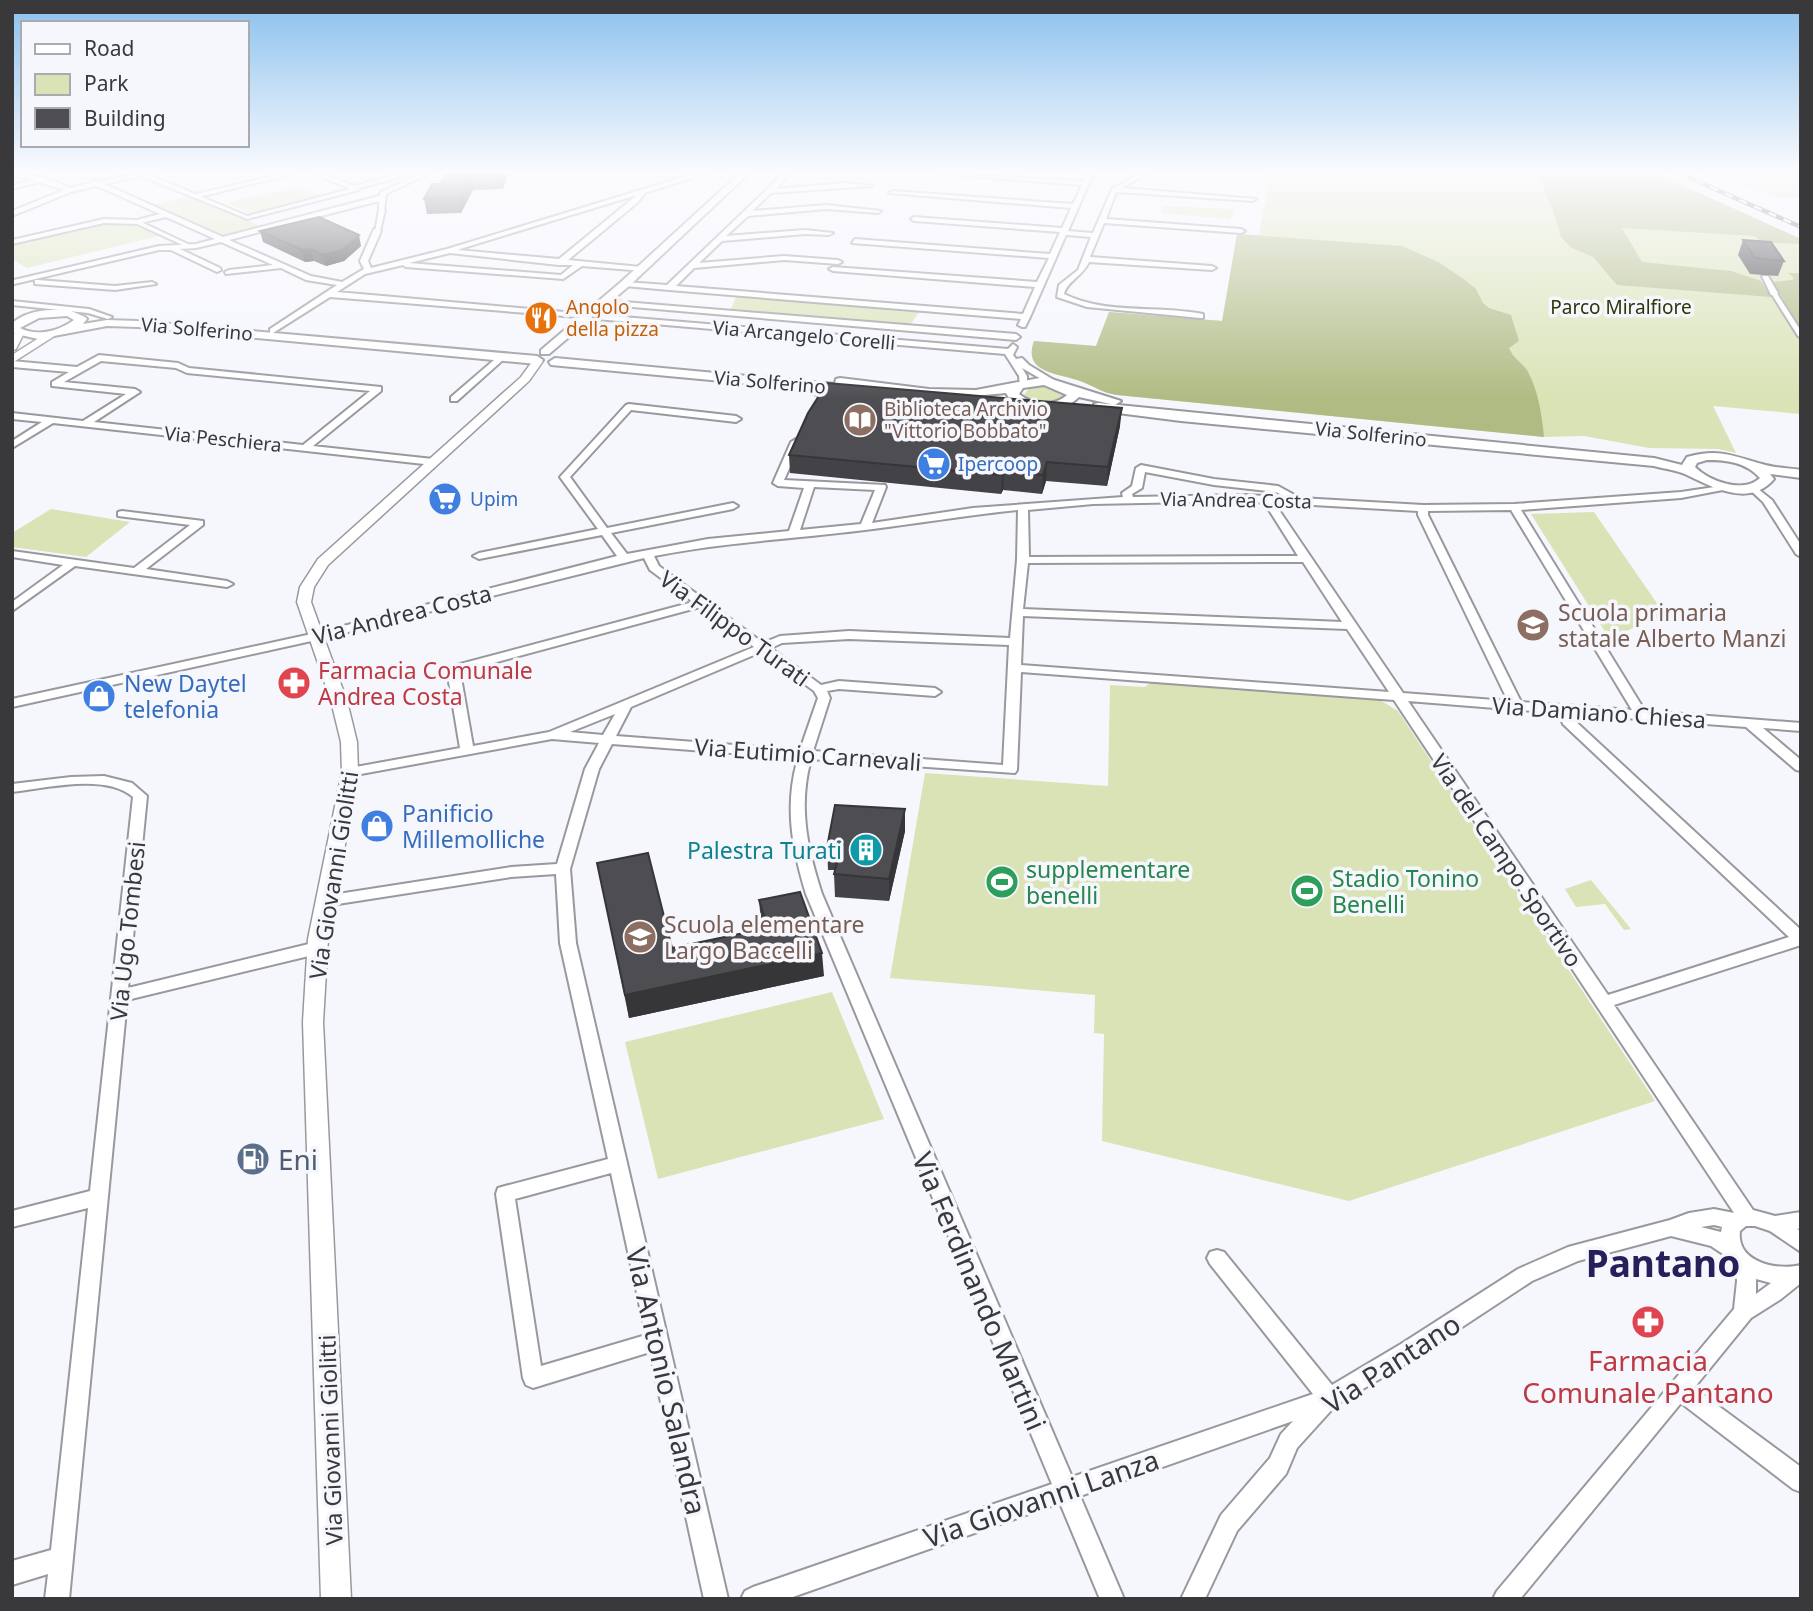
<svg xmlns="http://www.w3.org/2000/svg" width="1813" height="1611" font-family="'Noto Sans',sans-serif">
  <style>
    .green { fill: #d9e3b5 }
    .forest { fill: #b0bb83 }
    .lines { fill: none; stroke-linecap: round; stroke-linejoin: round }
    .pedestrian-casing { stroke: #98999e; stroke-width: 4 }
    .minor-casing { stroke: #98999e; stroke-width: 4 }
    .tertiary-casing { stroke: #98999e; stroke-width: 3 }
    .secondary-casing { stroke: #98999e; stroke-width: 4 }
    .pedestrian { fill: #fff; fill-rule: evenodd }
    .minor { fill: #fff; fill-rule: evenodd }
    .tertiary { fill: #fff; fill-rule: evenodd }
    .secondary { fill: #fff; fill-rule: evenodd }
    .rail-casing { stroke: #666669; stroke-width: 4.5 }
    .rail { stroke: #f6f7fd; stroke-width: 2.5; stroke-dasharray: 8; stroke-linecap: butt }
    .wall { fill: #424247 }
    .shaded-wall { fill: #363639 }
    .building { fill: #4d4d52; stroke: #363639; stroke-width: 2 }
    .labels { text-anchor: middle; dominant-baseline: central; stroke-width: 7; stroke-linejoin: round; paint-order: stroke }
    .far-food-label { font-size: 19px; fill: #c56008; stroke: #f6f7fd; text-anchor: start }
    .far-park-label { font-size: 19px; fill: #2f3509; stroke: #f6f7fd }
    .far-street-label { font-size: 19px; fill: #39393b; stroke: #f6f7fd }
    .far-education-label { font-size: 19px; fill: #785e54; stroke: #f6f7fd; text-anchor: start }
    .far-shop-label { font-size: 19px; fill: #366cbe; stroke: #f6f7fd; text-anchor: start }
    .education-label { font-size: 23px; fill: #785e54; stroke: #f6f7fd; text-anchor: start }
    .street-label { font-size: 23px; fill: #39393b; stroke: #f6f7fd }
    .health-label { font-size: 23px; fill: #be3a42; stroke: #f6f7fd; text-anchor: start }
    .shop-label { font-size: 23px; fill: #366cbe; stroke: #f6f7fd; text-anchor: start }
    .culture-label { font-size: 23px; fill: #0d838f; stroke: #f6f7fd; text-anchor: end }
    .leisure-label { font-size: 23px; fill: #27864d; stroke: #f6f7fd; text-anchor: start }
    .near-service-label { font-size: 28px; fill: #4e5e75; stroke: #f6f7fd; text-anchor: start }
    .near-street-label { font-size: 28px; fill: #39393b; stroke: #f6f7fd }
    .near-health-label { font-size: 28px; fill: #be3a42; stroke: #f6f7fd }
    .near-district-label { font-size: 37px; font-weight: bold; fill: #26205a; stroke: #f6f7fd }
  </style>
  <rect width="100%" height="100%" fill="#f6f7fd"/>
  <!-- green -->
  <path class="green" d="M1270,174H1657L1801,239V414L1713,406L1736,453L1718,449L1649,448L1584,436L1544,437L1117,395C1103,393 1094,386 1080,381C1058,373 1023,373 1034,341L1096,346L1109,312L1223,321L1237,234L1259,235Z
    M1708,174H1801V197L1783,199Z
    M296,186L323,196L252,214L226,203Z
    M190,196L259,225L226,237L152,205Z
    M1162,206L1235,209L1230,219L1161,213Z
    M114,221L133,223L159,236L27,268L12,259V245Z
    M737,295L921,310L909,326L730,311Z
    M1049,386L1066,394L1065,397C1052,404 1036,404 1024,395L1030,387Z
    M51,509L130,522L86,557L12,547V533Z
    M1594,512L1665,615L1609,638L1531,514Z
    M1150,683L1380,700L1398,711L1655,1101L1349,1201L1102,1141L1104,1034L1094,1033L1095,995L890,978L925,773L1108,786L1110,685L1145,687Z
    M1591,880L1631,929L1624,930L1605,904L1576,907L1565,889Z
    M832,992L884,1119L658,1179L625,1042Z"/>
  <!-- forest -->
  <path class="forest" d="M1537,174H1657L1801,239V244L1762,242L1754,236L1622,228L1642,262L1731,271L1761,281L1771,297L1617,285L1593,257L1570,247L1561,237L1553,210Z
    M1237,234L1402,246L1440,263L1465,280L1476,289L1483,303L1489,308L1511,315L1519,341L1509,348C1513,358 1521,362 1527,370C1538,389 1542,415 1544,437L1117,395C1102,393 1094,386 1080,381C1058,373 1022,373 1034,341L1096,346L1109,312L1222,321Z
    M1788,273H1801V329L1773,282L1792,280L1794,278Z"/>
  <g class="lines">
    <defs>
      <path id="pedestrian" d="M193,195H197L250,217L245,218L193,197Z
        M382,208L385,210L380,231L375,232L379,210Z
        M135,221H139L194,247L189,248L135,223Z
        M1772,292H1776L1801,331V338L1798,336L1771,293Z"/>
      <path id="minor" d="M13,174C31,174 54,179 70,188L91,183L93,180L98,182L135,174H147L196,194L282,174H293L195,198L141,176L104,184L223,237L379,196L381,192L420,174H428L386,194L384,211L379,210V201L229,240L311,276L342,282L364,269L360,261L374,229L381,231L368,261L371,268L447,249L693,174H703L645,193L637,203L568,260L641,267H644V271L582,266L563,279L406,267L403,265L365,274L337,292L587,314L591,316L590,318L330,297L273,333H270V329L337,285L306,280L281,268L226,274L225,272L229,270L273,265L221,242L196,248L180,249L220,268L221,270L217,272L171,250H159L14,284V280L159,246L196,244L215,239L166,217L137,224L104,223L12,244V240L104,219L137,220L160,214L97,186L71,192L12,216V211L64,190L39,182L12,189V185L34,180ZM637,195L559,259L458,250L460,249ZM450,253L559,265H573L561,275L409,263Z
        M315,174H324L354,186L400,174L407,175L360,188L359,190L247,219L244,217L350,189Z
        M783,174H790L776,189L846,183L872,186L771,193L752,211L826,205L881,211L878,213L826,209L748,216L726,236L805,230L833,233L829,235L805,234L722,241L699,263L784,256L838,260L842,262L838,264L784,260L694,268L676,286L1023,314L1035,287L833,271L829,269L833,267L1037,282L1049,258L852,243L855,239L1050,254L1060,232L914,221L911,219L914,217L1062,228L1071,208L889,193L892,191L1073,204L1082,185L938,174L1084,181L1087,174H1093L1068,231L1093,233L1112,189L1139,174H1147L1122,188L1256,199L1253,201L1116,192L1106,219L1241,229L1245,231L1241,233L1104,223L1090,257L1212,266L1216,268L1212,270L1089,262C1082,277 1067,281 1064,294C1106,315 1158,305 1203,314V318H1200L1087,307L1057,297L1059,285L1078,270L1091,237L1066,235L1030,317L1025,327H1022L1018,325L1021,319L669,290L625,286L621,284L625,282L667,285Z
        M1762,276H1768L1778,293L1777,295H1771Z
        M38,280L115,286L152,282L156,284L115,290L35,284V280Z
        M12,301L89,309L112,317L108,319L88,313L12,305Z
        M612,301L1016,334L1020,337L1016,340L609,305V301Z
        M599,315L1008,349L1013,344L1017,347L1013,355L1016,359L1022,358L1029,365L1057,382L1050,384L1022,368L1027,376V384L1020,386L1019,376L1005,354L596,319V315Z
        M501,354L504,355V359L457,401H451V397Z
        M99,355L178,363L189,368L381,387V391L313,446L433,459L438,462L433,465L53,423L12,448V441L42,422L12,419V413L83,421L126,394L52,386V382L69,372L12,367V361L77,367ZM101,361L176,368L187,373L370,391L303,445L94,422L140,392L135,389L64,382Z
        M793,384L837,389L842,392C828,400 805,392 790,389L789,387Z
        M629,404L736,416L741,419L736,422L631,410L570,477L607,528L733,503L738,506L733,509L611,533L627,554L708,539L789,531L804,488L778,486L773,483L791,442L796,439L801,442L784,480L885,485L886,487L872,523L973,508L1123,497L1122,493L1132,486L1136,468L1141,465L1214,479L1278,486L1300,498L1423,505L1514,504L1681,492L1728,485V489L1681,498L1521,510L1645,711L1801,723V731L1763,728L1801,760V771L1796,770L1746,727L1572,714L1574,720L1801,930V945L1614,1005L1753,1210L1775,1216L1801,1212V1228L1797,1229L1801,1231V1252L1770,1231L1755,1226H1746L1740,1231C1736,1262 1777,1271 1801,1265V1283L1781,1299L1751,1318L1694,1388L1801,1467V1492L1793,1489L1681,1403L1520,1599H1493L1497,1591L1734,1309L1737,1281L1735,1266L1726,1256L1711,1246L1671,1236L1578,1261L1532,1281L1415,1358L1336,1405L1297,1448L1286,1474L1237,1531L1205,1599H1181L1221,1515L1270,1458L1281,1434L1293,1421L1080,1496L1124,1599H1100L1060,1503L787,1599H741L745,1591L753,1587L1052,1484L806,894C792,848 784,805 798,758L612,744L599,769L570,869L576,943L728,1599H704L650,1352L533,1388L526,1385L523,1378L496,1194L498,1188L505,1186L608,1159L560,943L556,874L511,877L325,906L320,905L317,901L320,897L325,896L511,867L557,864L585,769L599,743L552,739L350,776L343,772L350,768L460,748L447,670L449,667L693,602L650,570L644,558L316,640L12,707V699L316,633L617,556L602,535L479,559L473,556L479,553L598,529L560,477L626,405ZM1145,472L1214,485L1276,492L1286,497L1242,495L1133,497L1132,494L1142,488ZM814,487L875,490L861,524L800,530ZM1242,501L1267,503L1269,510L1298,556L1029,557L1028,510L1093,504ZM1278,503L1418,511V515L1508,701L1403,693L1279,510ZM1018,510L1017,560L1010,638L849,631L780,636L763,643L659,566L654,556C724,542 794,539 865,530C916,524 966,515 1018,510ZM1511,510L1632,710L1521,702L1428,515V511ZM1303,562L1342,622L1023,609L1028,563ZM700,607L754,647L549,732L473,746L460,672ZM1023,616L1347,629L1389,692L1021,665ZM849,639L1009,645L1003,765L813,751L830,698L827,691L839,689L935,696L941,692L935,688L839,681L821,685L771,648L782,643ZM761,652L814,691L818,698L800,750L616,736L631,707ZM1021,672L1394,700L1734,1213L1714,1209L1689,1213L1670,1220L1568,1247L1518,1269L1401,1344L1332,1385L1224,1252L1217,1250L1210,1252L1207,1258L1210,1264L1313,1394L1072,1477L822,894C807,848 798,806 811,759L1015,773L1017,770ZM1408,701L1559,713L1563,724L1789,937L1608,995ZM615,714L603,735L570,732ZM611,1173L646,1335L541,1366L515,1199ZM1714,1225L1722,1227L1721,1232L1701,1227ZM1756,1279L1771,1283L1756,1294Z
        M1753,485L1772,500L1801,545V557L1796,554L1763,502L1748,488Z
        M122,511L203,521V525L146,569L227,581L233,584L227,587L75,566L12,611V602L63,565L12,557V551L134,568L190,525L118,516V512Z
        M104,776L132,783L147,796L128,988L317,942L323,944L325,948L323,952L317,954L127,1000L69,1599H45L48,1574L12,1585V1561L51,1550L88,1208L12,1227V1211L90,1191L133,797C106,773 46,788 12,792V784L71,777Z"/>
      <path id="tertiary" d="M19,330L24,333L16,349L12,350V336Z
        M50,331L59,333L12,363V355Z
        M534,359L543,361L529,381L328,565L314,587L311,602L347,701L357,742L358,772L328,939L323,1022L351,1599H321L303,1022L308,939L342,772L341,742L331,701L297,602L300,587L318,559L521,377Z"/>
      <path id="secondary" d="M739,174H748L629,286L549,354H541V350L621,282Z
        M69,310L85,317L87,319L83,324L107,320L138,321L537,356L543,360L537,364L138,327L107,326L38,339L12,333V323C28,310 49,309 69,310ZM67,316L74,320C59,331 37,337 20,328L39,318Z
        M555,358L835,384L836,379L840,378L929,389L976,390L1045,377L1121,401L1115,405L1079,397C1062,415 1018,417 1006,393L953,398L856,388L855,392L851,393L551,365L549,362ZM1044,385L1067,395C1053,407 1033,405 1019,394L1023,388Z
        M1098,403L1654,458L1682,465L1687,457C1719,448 1733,456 1762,464C1774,468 1788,468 1801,470V478L1770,474L1774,479C1750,508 1712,487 1687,475C1677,470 1664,469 1654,466L1181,421L1094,410V404ZM1707,460C1726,460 1746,462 1760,478C1743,494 1709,481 1695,467L1697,463Z"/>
    </defs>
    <!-- pedestrian casing -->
    <use href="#pedestrian" class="pedestrian-casing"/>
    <!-- minor casing -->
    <use href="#minor" class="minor-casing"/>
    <!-- tertiary casing -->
    <use href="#tertiary" class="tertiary-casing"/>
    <!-- secondary casing -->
    <use href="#secondary" class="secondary-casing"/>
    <!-- pedestrian -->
    <use href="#pedestrian" class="pedestrian"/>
    <!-- minor -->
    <use href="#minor" class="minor"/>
    <!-- tertiary -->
    <use href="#tertiary" class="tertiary"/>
    <!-- secondary -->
    <use href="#secondary" class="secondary"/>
    <defs>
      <path id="rail" d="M1681,174L1801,227"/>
    </defs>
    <!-- rail casing -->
    <use href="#rail" class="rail-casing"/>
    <!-- rail -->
    <use href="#rail" class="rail"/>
  </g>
  <!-- wall -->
  <path class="wall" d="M445,174H508L503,189L473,190L461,213L427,214L424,199L441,184Z
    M260,231L361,246L344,261L326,266L314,261L305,262L263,242Z
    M1743,240L1784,261L1778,276L1750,274L1738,255Z
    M1120,426L1107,486L1046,481L1042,494L1003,490L1001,494L790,473L789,455Z
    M905,831L889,901L835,897L834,874L835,870H828L827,847Z
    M597,863L672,948L763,929L761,923L759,900L824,976L629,1018Z"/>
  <!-- shaded-wall -->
  <path class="shaded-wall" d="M501,174H508L503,189L500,175Z
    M471,176L473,190L461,213L458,198Z
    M359,235L361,246L344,261L326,266L323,255Z
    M311,249L314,261L305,262L302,250Z
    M1122,408L1120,426L1107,486L1108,467Z
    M1047,462L1046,481L1042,494L1043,475Z
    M1004,471L1003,490L1001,494L1002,475Z
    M905,809V831L889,901V879Z
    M822,953L824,976L629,1018L625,995Z"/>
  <!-- building -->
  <path class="building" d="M445,174H501L471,176L458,198L424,199L432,184H441Z
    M319,217L359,235L342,250L323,255L311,249L302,250L260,231Z
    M1743,240L1771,242L1784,261L1755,258Z
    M827,383L1122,408L1108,467L1047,462L1043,475L1004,471L1002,475L789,455L808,413Z
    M835,805L905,809L889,879L834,874L841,848L827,847Z
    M648,853L672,948L768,928L759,900L800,892L822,953L625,995L597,863Z"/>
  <!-- sky -->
  <linearGradient id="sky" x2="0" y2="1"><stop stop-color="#8ac0ee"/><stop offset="0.43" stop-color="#fbfbfe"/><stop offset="1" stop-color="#fbfbfe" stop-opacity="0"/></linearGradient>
  <rect width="1813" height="400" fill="url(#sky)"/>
  <!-- icons -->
  <defs>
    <symbol id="restaurant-disc" viewBox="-11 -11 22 22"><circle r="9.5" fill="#e8710a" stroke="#f6f7fd"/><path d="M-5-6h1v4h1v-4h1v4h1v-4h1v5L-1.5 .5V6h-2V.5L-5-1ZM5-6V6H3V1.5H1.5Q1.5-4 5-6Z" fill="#fff"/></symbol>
    <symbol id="library-disc" viewBox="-11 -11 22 22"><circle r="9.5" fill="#8d6e63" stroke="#f6f7fd"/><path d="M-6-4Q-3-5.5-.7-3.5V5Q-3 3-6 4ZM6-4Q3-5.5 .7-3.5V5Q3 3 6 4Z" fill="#fff"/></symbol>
    <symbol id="supermarket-disc" viewBox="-11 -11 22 22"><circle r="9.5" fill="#3f7fe0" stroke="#f6f7fd"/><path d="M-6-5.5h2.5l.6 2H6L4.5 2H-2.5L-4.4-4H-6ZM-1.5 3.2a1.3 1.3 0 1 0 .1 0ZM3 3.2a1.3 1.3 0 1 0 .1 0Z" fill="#fff"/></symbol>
    <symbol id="school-disc" viewBox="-11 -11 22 22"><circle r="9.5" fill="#8d6e63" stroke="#f6f7fd"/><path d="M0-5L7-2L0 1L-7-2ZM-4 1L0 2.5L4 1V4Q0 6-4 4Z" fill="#fff"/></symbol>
    <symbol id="pharmacy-disc" viewBox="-11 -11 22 22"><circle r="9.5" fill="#e0444e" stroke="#f6f7fd"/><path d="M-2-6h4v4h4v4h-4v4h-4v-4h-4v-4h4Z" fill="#fff"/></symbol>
    <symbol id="shop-disc" viewBox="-11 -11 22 22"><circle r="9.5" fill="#3f7fe0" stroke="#f6f7fd"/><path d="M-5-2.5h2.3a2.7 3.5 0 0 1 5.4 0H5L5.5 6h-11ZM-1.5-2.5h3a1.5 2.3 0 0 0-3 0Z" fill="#fff"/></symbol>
    <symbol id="building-disc" viewBox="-11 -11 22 22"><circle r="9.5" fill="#0f9aa8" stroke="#f6f7fd"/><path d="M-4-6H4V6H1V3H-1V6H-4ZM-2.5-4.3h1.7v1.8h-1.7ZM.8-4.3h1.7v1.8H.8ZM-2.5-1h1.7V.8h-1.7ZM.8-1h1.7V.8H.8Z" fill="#fff"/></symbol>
    <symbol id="stadium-disc" viewBox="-11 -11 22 22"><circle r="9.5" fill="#2e9e5b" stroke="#f6f7fd"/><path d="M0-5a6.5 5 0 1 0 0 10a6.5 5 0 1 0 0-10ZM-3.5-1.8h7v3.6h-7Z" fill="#fff"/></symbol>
    <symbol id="fuel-disc" viewBox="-11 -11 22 22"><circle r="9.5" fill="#5c6f8a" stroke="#f6f7fd"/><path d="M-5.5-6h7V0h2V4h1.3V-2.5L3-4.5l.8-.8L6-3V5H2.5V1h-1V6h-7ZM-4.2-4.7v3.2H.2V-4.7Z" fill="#fff"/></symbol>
  </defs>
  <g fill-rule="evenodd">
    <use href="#restaurant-disc" x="522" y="299" width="38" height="38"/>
    <use href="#library-disc" x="841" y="401" width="38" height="38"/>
    <use href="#supermarket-disc" x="915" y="445" width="38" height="38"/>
    <use href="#supermarket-disc" x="426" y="480" width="38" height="38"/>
    <use href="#school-disc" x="1514" y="606" width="38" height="38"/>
    <use href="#pharmacy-disc" x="275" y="664" width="38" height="38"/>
    <use href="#shop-disc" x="80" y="677" width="38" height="38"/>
    <use href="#shop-disc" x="358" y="807" width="38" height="38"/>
    <use href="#building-disc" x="847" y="831" width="38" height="38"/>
    <use href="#stadium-disc" x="983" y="863" width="38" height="38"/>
    <use href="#stadium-disc" x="1288" y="872" width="38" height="38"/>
    <use href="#school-disc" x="621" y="918" width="38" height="38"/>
    <use href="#fuel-disc" x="234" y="1140" width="38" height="38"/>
    <use href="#pharmacy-disc" x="1629" y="1303" width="38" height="38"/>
  </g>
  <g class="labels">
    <!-- far-food labels -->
    <g class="far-food-label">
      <text x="566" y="307">Angolo<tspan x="566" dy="22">della pizza</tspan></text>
    </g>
    <!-- far-park labels -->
    <g class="far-park-label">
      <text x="1621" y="307">Parco Miralfiore</text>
    </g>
    <!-- far-street labels -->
    <g class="far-street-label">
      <text transform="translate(197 329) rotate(5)">Via Solferino</text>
      <text transform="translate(804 335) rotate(5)">Via Arcangelo Corelli</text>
      <text transform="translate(770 382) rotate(5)">Via Solferino</text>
      <text transform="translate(1371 434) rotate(6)">Via Solferino</text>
      <text transform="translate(223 439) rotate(6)">Via Peschiera</text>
      <text transform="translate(1236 500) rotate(1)">Via Andrea Costa</text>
    </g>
    <!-- far-education labels -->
    <g class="far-education-label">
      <text x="884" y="409">Biblioteca Archivio<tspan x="884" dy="22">"Vittorio Bobbato"</tspan></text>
    </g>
    <!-- far-shop labels -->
    <g class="far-shop-label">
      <text x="958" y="464">Ipercoop</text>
      <text x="470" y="499">Upim</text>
    </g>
    <!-- education labels -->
    <g class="education-label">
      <text x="1558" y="612">Scuola primaria<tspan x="1558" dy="26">statale Alberto Manzi</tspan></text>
      <text x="664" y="924">Scuola elementare<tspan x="664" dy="26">Largo Baccelli</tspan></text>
    </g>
    <!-- street labels -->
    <g class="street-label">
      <text transform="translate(402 614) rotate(-14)">Via Andrea Costa</text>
      <text transform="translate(735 628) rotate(36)">Via Filippo Turati</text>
      <text transform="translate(1599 712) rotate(4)">Via Damiano Chiesa</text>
      <text transform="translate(808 754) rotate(4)">Via Eutimio Carnevali</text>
      <text transform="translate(1507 860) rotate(56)">Via del Campo Sportivo</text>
      <text transform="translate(333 875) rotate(-81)">Via Giovanni Giolitti</text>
      <text transform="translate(127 931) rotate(-84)">Via Ugo Tombesi</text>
      <text transform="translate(330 1440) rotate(-92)">Via Giovanni Giolitti</text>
    </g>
    <!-- health labels -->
    <g class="health-label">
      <text x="318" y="670">Farmacia Comunale<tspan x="318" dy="26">Andrea Costa</tspan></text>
    </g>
    <!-- shop labels -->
    <g class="shop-label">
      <text x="124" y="683">New Daytel<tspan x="124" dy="26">telefonia</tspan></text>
      <text x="402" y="813">Panificio<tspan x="402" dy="26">Millemolliche</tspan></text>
    </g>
    <!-- culture labels -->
    <g class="culture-label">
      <text x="842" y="850">Palestra Turati</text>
    </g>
    <!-- leisure labels -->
    <g class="leisure-label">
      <text x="1026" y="869">supplementare<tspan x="1026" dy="26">benelli</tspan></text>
      <text x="1332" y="878">Stadio Tonino<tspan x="1332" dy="26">Benelli</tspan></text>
    </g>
    <!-- near-service labels -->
    <g class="near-service-label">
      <text x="278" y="1159">Eni</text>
    </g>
    <!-- near-street labels -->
    <g class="near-street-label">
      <text transform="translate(980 1291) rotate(67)">Via Ferdinando Martini</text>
      <text transform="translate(1391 1363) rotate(-33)">Via Pantano</text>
      <text transform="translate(667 1381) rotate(77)">Via Antonio Salandra</text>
      <text transform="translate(1041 1498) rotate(-19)">Via Giovanni Lanza</text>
    </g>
    <!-- near-health labels -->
    <g class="near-health-label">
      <text x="1648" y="1360">Farmacia<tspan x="1648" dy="32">Comunale Pantano</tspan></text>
    </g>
    <!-- near-district labels -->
    <g class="near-district-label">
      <text x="1663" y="1262">Pantano</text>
    </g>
  </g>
  <!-- border -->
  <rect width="1813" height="1611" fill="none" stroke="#39393b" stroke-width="28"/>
  <!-- legend -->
  <rect x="21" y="21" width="228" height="126" fill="#f6f7fd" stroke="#aaabaf" stroke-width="2"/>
  <rect x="35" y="44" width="35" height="10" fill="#ffffff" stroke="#aaabaf" stroke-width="2"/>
  <text x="84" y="56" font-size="21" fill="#39393b">Road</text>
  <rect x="35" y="74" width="35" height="21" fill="#d9e3b5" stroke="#aaabaf" stroke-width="2"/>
  <text x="84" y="91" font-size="21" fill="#39393b">Park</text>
  <rect x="35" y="108" width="35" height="21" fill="#4d4d52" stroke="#aaabaf" stroke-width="2"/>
  <text x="84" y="126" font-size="21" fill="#39393b">Building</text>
</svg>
